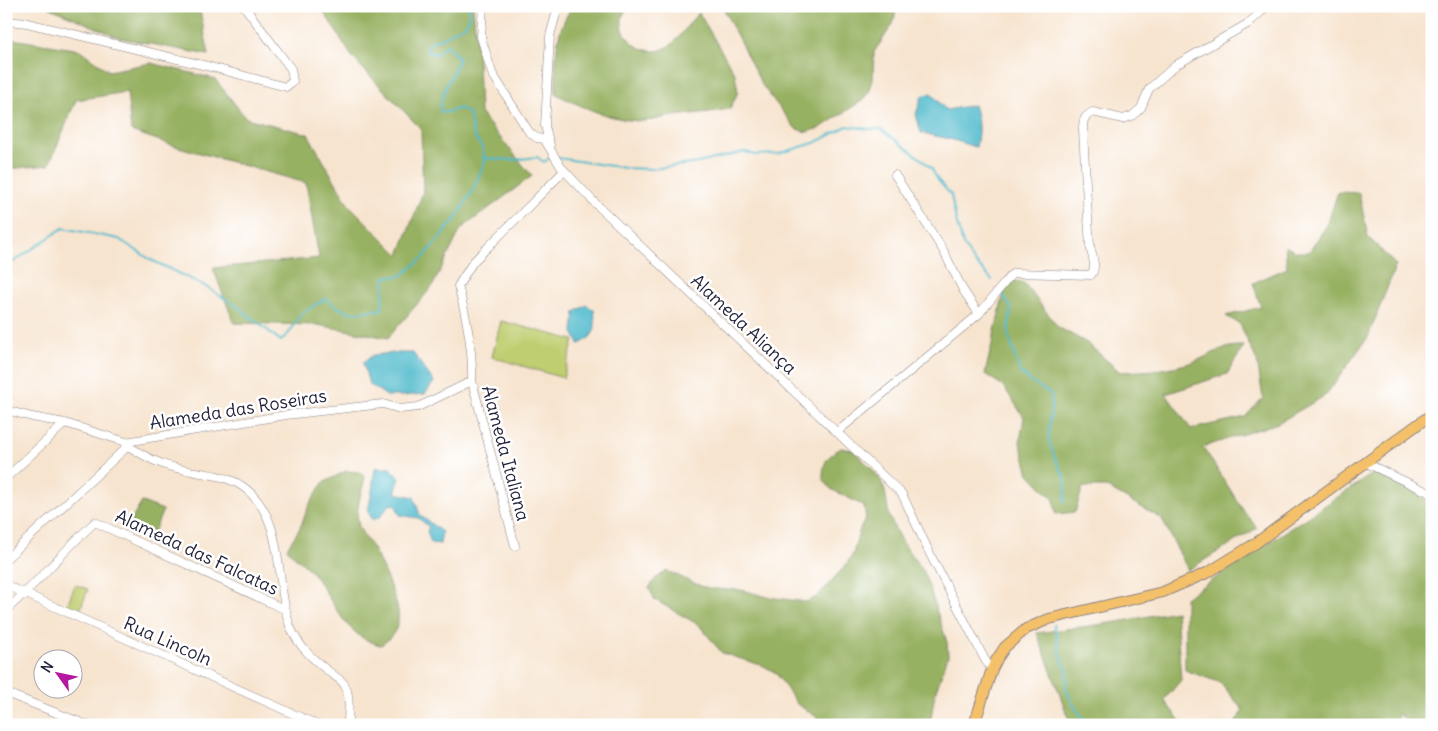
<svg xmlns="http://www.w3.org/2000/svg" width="1438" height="731" font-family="Delius,sans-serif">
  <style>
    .green { fill: #bfce70; stroke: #707856 }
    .forest { fill: #97b162; stroke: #5c6a4e }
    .water { fill: #4fbacc; stroke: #386e84 }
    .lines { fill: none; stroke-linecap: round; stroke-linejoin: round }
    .stream { stroke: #4fbacc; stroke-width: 2 }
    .minor-casing { stroke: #8c8385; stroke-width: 9 }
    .major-casing { stroke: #8c8385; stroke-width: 12 }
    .minor { stroke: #fff; stroke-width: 8 }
    .major { stroke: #f4c16a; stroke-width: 10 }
    .labels { text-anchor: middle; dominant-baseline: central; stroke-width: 5; stroke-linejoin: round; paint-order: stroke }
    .street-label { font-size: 18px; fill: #22223b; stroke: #fff }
  </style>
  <rect width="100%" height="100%" fill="#fff"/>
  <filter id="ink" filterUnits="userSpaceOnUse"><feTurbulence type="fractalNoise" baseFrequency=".02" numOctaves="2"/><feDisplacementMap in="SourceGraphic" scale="10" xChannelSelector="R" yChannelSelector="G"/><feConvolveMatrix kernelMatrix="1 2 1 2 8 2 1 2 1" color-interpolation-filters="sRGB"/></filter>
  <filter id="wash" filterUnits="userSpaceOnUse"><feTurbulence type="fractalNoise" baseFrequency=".0096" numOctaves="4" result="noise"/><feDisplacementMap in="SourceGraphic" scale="20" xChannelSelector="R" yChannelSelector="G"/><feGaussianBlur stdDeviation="1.12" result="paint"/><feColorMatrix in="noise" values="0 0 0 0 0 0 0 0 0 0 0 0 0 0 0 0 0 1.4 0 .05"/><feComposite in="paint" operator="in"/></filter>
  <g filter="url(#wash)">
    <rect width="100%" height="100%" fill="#f7e4cf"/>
    <!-- green -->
    <path class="green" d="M501,321L574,340L563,378L492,357Z
      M75,585L88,589L79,613L66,608Z"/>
    <!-- forest -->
    <path class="forest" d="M46,6H199L209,55L120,38Z
      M320,6H473L478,61L480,113L532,176L461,229L432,287L388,338L318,325L234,323L213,268L319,258L306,183L175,146L131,131L127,92L76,100L49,165L6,169V38L80,50L109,71L151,63L215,79L246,118L308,134L348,204L399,255L423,192L421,129L353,58Z
      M573,6H630C628,9 624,12 623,15C616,36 642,56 661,50C679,44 686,24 699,13L735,74L738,92L730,109C711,112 692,114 673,116C663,117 653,121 643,121C613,121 582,107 556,94C556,61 553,33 573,6Z
      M722,6H897L893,24L874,52L873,78L870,90L863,100L820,128L807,132L796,129L762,85Z
      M1338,192L1359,193L1368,237L1396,265L1368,337L1326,395L1278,423L1203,447L1243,510L1257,528L1188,570L1162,519L1106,487H1083L1075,512L1056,514L1054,500L1029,474L1020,442L1024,417L1003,386L985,374L1007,279L1024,283L1058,327L1087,343L1120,372C1147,371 1167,370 1193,362C1213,355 1221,345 1244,346L1227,374L1166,394L1191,429L1245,417L1263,398L1257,361L1240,324L1226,316L1261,307L1253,283L1287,268L1285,246L1296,252H1309L1327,225Z
      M841,448L853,450L872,469L880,479L885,491L889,516L901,541L924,572L947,642L948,656L935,693L931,718L928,725H829L797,704L776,673L764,666L722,653L699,625L655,600L649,588L656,578L667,571L701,586L713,589L741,590L768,597L806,602L817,597L846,565L853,554L860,529L866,518L864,506L831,489L823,479C823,462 826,457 841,448Z
      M346,471L359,472L365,477C362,492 354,511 359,526C362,535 369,542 373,549C379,559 383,570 388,581C398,606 408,627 381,645C344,637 335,602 314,575C306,565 295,559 287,548L300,528L309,505L323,483Z
      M1374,473L1416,493L1432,504V725H1416L1397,714L1398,725H1234L1243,710L1221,683L1185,670V598Z
      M142,502L163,510L150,541L125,531Z
      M1176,611L1181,680L1164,700L1183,725H1071L1037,633L1118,622Z"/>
    <!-- water -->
    <path class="water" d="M931,93L946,110L974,105C979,120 979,132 976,147L950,139L921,133L916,114L922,96Z
      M587,305L594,310C596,328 597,336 579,344L573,332L575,312Z
      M394,353H413L434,382L425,394L403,396H387L369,384L363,363L373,355Z
      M375,468H390L400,478L395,493L414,497L420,515L442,532L440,544L431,543L427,531L429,527L418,518L400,515L395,504L389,505L381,516L373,520L368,512L372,491Z"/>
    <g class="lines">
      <!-- stream -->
      <path class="stream" d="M468,6L470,10L469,18L466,24L446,36L429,43L427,50L430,53L436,54L447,45L458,57V62L444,91L440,107L441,112H448L460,108L469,114C472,121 471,129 474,135C477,144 486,148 483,158L513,160L537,157L544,162L551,157
        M558,158L625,168L652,169L698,163L740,153L745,152L756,155L778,154L817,142L847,126L869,129H881L924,161L932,169L937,179L951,195L956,221L963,244L972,259L992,280
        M6,267L63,228L119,239L151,260L205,286L238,307L281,341L290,332L302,313L325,299C354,319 351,312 382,309L385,277L401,276L423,258L456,218L473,190L486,159
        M1002,293L1011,308L1008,334L1020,372L1034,384L1051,394C1053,405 1048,425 1049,438C1050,453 1060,465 1065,479C1067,487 1065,494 1065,502
        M1054,625L1062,660L1067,671L1066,689L1074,706L1088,725"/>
    </g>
  </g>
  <g filter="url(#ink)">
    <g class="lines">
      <defs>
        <path id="minor" d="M483,6L481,37L492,73L529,132L537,138L544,139L561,167L594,202L902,494L931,556L985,660L992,669
          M6,21L27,23L211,67L286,87L293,81L291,69L244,6
          M550,145L545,126L550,36L556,14L562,6
          M895,175L943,250L963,290L979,314
          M6,410L32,417L65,423L126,442L286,415L383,404L400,409L418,407L472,381
          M837,432L979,314L1011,275L1014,273L1091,275C1098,266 1091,255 1090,245C1087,207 1085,168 1083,129C1083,120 1084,116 1093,112L1123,119L1132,116L1141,108L1149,89L1176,65L1249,23L1267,6
          M128,446C145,456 157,464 176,468C198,474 222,473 242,486C287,517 274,582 290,626C298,647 315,661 332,674C336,677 341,680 344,684C351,695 348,712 348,725
          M1366,463L1432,494
          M6,478L65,423
          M515,546L472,381C473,348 467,318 458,286L473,262L564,171
          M6,559L128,446L126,442
          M6,585L318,725
          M6,610C38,583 64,550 95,522L286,610
          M6,693L87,725"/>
        <path id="major" d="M974,725L992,669L997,659L1005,647L1026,629L1049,619L1163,592L1209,572L1256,543L1432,414"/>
      </defs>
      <!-- minor casing -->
      <use href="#minor" class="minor-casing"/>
      <!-- major casing -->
      <use href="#major" class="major-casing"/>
      <!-- minor -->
      <use href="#minor" class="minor"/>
      <!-- major -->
      <use href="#major" class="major"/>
    </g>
  </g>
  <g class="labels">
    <!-- street labels -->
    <g class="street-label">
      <text transform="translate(744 324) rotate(43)">Alameda Aliança</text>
      <text transform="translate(238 409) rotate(-9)">Alameda das Roseiras</text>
      <text transform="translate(506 453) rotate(75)">Alameda Italiana</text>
      <text transform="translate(197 552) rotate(25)">Alameda das Falcatas</text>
      <text transform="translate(168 641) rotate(24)">Rua Lincoln</text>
    </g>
  </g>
  <!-- margin -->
  <rect width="1438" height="731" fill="none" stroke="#fff" stroke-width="25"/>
  <!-- north arrow -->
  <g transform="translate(58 674) rotate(303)"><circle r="24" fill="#ffffff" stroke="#a7a7b1"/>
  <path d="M0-4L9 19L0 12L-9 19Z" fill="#b5179e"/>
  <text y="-8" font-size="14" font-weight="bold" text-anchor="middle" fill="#22223b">N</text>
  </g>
</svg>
